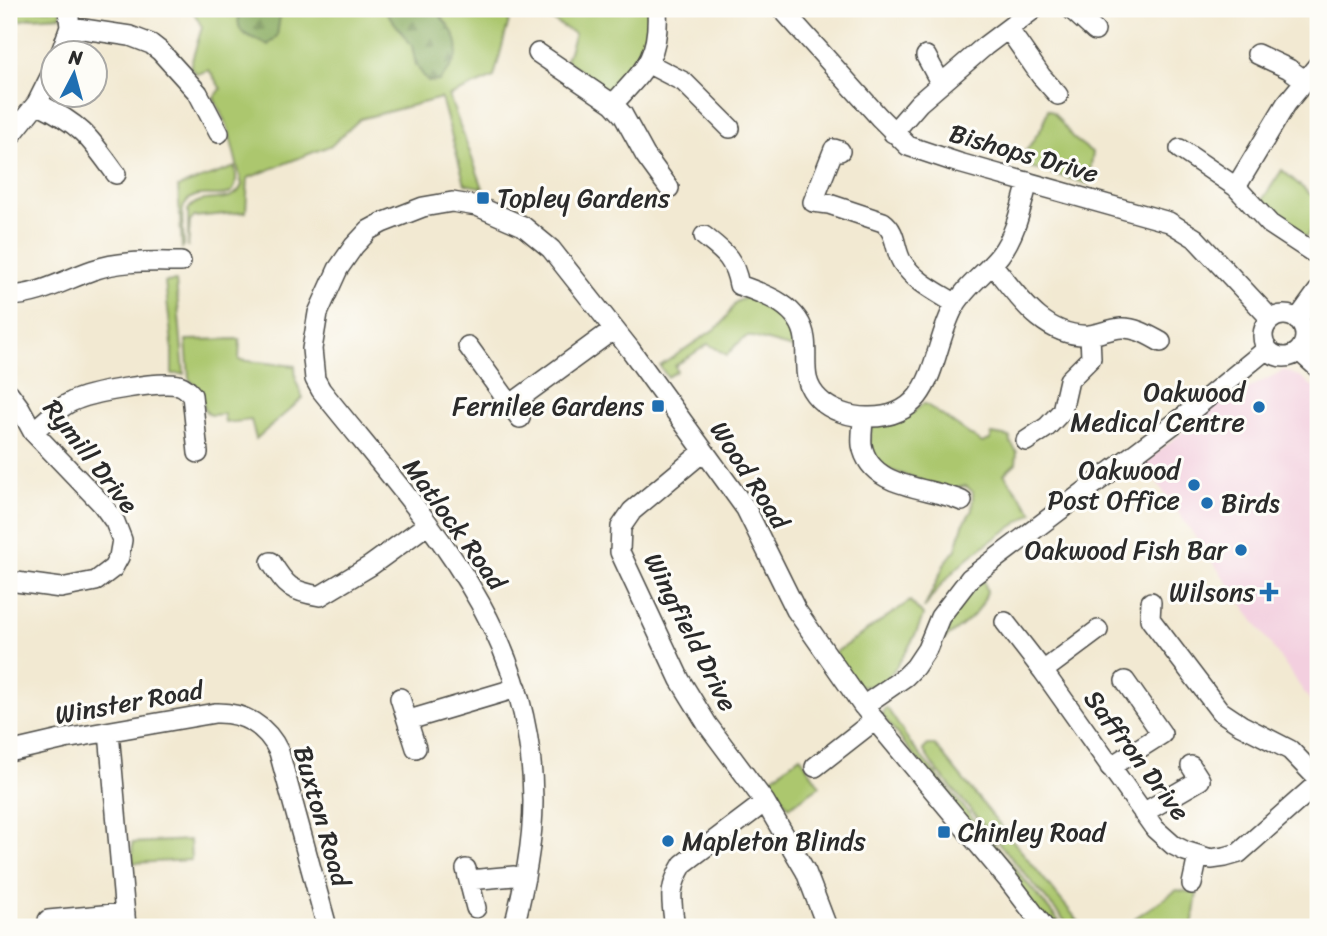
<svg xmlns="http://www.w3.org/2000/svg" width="1327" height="936" font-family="Sriracha,sans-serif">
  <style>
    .built { fill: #f3cfdf }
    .grass { fill: #acc76e; stroke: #6c794c; stroke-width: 2 }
    .forest { fill: url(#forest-firs); stroke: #5a6c46; stroke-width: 2 }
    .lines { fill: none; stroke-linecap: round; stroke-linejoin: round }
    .minor-casing { stroke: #494844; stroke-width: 22 }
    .minor { stroke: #fff; stroke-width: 19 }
    .poi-dot { fill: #1f6fb2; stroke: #fdfcf7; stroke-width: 2.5 }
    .labels { text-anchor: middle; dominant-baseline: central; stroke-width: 6; stroke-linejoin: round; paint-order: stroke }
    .street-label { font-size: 26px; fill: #2b2b2b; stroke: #fdfcf7 }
    .poi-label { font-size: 26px; fill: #2b2b2b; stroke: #fdfcf7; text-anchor: end }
  </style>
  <defs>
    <pattern id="forest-firs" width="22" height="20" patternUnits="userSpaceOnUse" patternTransform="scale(1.75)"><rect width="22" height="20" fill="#89ac61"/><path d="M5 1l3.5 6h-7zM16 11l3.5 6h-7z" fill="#708c50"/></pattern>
  </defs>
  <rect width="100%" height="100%" fill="#fdfcf7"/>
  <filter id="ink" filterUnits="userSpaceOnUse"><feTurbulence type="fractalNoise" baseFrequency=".0143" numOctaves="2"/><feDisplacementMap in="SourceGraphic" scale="14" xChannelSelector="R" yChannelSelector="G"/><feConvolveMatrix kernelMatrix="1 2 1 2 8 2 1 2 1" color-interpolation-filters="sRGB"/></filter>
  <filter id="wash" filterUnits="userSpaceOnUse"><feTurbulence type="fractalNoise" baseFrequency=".00686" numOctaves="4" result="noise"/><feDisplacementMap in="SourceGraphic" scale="28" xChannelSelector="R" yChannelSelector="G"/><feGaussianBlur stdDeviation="1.57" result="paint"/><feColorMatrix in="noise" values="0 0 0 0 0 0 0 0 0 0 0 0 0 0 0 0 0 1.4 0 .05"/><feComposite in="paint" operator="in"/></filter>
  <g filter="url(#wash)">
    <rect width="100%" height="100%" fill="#f2e9d2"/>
    <!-- built -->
    <path class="built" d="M1284,370L1300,377L1318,390V712L1144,464L1212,407Z"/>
    <!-- grass -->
    <path class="grass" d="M9,9H60L61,16L30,18L9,24Z
      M192,9H512L494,77L449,96L483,188L465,184L441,98L360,119L332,145L248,178L246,212L194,217L190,222L188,247V210C201,190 232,209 242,185L228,128L214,98L221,89L209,70L197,74L190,67L202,27Z
      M533,9H649L645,59L613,96L566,60L575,34Z
      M1048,109L1054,113L1073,138L1093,153L1088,184L1022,165L1024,154L1042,127Z
      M235,167C244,218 197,178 184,206C180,217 184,234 184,245L182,248L178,187Z
      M1282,170L1318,201V221L1306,237L1278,223L1261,202Z
      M176,281L184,374H172V344L165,282Z
      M748,296L759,298L793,324L800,350L753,337H746L736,345L727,355L708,344L675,366L677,371L667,377L660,366L722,324L736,302Z
      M240,339L239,360L295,366L296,381L303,398L256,439L251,420L225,423L224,414L211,415L205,411L199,388L189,379L186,340Z
      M924,403L982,443L990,440L992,434L1010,437L1011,443L1017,452L1016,463L1004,474L1033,513C989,542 952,563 924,609L945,563L956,549L963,525L972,510L973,492L966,486L948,489L883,468L869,449L871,428L877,425L903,420Z
      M983,578L987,591C981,616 959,627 941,642L938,640L944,621Z
      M910,601L923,615C918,633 894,677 878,685C871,688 862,686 855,686L830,656Z
      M887,708L913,747L1064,927H1048L882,715L884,709Z
      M928,745H935L1083,927H1070L934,767L923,750Z
      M800,756L820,786L789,807L768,781Z
      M190,840L191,860L133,863L132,843Z
      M1177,890L1197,893L1192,927H1140L1135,918Z"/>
    <!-- forest -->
    <path class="forest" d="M240,9H281L277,36L268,45C249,35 233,37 240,9Z
      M384,9H435C460,39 468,50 439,81L428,82L416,65L412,46Z"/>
  </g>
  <g filter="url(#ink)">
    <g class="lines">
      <defs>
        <path id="minor" d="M782,9L879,117L908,146L959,163L1169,222L1195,238L1271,319
          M1071,9L1095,31
          M70,27L130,36L151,44L160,51L198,93L219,133
          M1009,30L1041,76L1058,95
          M61,52L70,27L68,9
          M538,53L613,104L623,115L645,155L669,188
          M1257,54L1289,69L1304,80
          M926,56L941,84
          M649,64L684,82L730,128
          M37,103C80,124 89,136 116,174
          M613,104C644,70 660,58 657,9
          M893,133L919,103L985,46L1034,9
          M9,138L37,103L52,73
          M1180,149L1236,187L1286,104L1318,65
          M840,151L834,149L813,202L829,204L883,222C897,232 894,249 902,262C915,282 937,292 956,304
          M1236,187L1270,224L1311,251
          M704,236C724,252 734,258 739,285C765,294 801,306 805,339C808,361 800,381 819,399C831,411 851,417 867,417C937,419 930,351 954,307C965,287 986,273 1000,255C1016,234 1021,207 1028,182
          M992,264C1017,295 1044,338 1089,335C1099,334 1110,329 1121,328C1135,327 1148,335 1161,342
          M9,296C40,295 64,280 93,270C122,260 151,262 181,262
          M1263 336a21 21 0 1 1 42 0a21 21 0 1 1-42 0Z
          M1297,320L1318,291
          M468,346L520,418
          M1299,351L1318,368
          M9,393L20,408L33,432L102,504L115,522L122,540L119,557L113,568L96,581L61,588L9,581
          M510,405L614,329
          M863,417C863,426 861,436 862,445C870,490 930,486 962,501
          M33,432C45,421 57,409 71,402C90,392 159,381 179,385C185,387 188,390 192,395L198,453
          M1026,441L1047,427L1062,411L1069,380L1091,358L1090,335
          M704,451L632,511L621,527L620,552L680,680L707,724L765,802L806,872L827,927
          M271,562C286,587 291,591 320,596L370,566L428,524
          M1151,602L1150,619L1220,711L1241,725L1290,750L1318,779
          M1005,622L1043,671L1155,829L1173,845L1185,851L1211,859L1225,857L1239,853L1318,783
          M1043,671L1098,630
          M400,698L416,748
          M863,706L905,677L915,667L927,649L940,617L970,578L1191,411L1267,349
          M409,720L517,688
          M109,732L126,927
          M9,752L65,739L215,713C244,712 267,726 279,752L327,927
          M815,767L875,720
          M1110,767L1162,734L1125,681
          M1143,813L1200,780L1191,766
          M466,869L476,908
          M469,880L514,876L525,878
          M1192,884L1198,856
          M48,920L125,913
          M514,927C524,886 533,844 533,801C533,626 423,518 321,390L315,379L312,349L318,313L338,269L354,246L369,230L382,223L423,207L452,202L477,206L523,226L551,249L630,349L746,509L796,610L863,706L1009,881L1044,927
          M675,927C671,899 668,889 683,864L765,802"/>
      </defs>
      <!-- minor casing -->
      <use href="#minor" class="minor-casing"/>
      <!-- minor -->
      <use href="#minor" class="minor"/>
    </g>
  </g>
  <!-- markers -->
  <g class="poi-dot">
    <rect x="476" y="191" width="14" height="14" rx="3.5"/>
    <rect x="651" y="399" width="14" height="14" rx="3.5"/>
    <circle cx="1259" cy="407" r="7"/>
    <circle cx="1194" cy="485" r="7"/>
    <circle cx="1207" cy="503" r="7"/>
    <circle cx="1241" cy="550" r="7"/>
    <path d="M1265.5 581.5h7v7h7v7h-7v7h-7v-7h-7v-7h7z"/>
    <rect x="937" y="825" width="14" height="14" rx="3.5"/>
    <circle cx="668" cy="841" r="7"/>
  </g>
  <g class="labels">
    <!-- street labels -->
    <g class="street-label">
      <text transform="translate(1024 153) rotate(16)">Bishops Drive</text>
      <text transform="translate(91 456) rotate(52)">Rymill Drive</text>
      <text transform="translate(750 475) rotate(57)">Wood Road</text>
      <text transform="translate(455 524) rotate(54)">Matlock Road</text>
      <text transform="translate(691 632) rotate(63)">Wingfield Drive</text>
      <text transform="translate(129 702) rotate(-10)">Winster Road</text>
      <text transform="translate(1137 755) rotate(53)">Saffron Drive</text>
      <text transform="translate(322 816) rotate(74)">Buxton Road</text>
    </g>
    <!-- poi labels -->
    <g class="poi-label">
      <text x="497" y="198" text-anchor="start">Topley Gardens</text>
      <text x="1245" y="392">Oakwood<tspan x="1245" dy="30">Medical Centre</tspan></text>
      <text x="644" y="406">Fernilee Gardens</text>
      <text x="1180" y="470">Oakwood<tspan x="1180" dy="30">Post Office</tspan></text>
      <text x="1221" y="503" text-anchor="start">Birds</text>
      <text x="1227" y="550">Oakwood Fish Bar</text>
      <text x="1255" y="592">Wilsons</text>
      <text x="958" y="832" text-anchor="start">Chinley Road</text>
      <text x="682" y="841" text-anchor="start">Mapleton Blinds</text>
    </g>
  </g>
  <!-- margin -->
  <rect width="1327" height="936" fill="none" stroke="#fdfcf7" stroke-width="35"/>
  <!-- north arrow -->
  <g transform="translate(74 74) rotate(6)"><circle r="33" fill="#fdfcf7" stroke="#a9a8a5" stroke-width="2"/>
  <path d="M0-5L12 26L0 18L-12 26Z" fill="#1f6fb2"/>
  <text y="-10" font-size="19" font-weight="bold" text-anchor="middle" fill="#2b2b2b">N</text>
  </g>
</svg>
